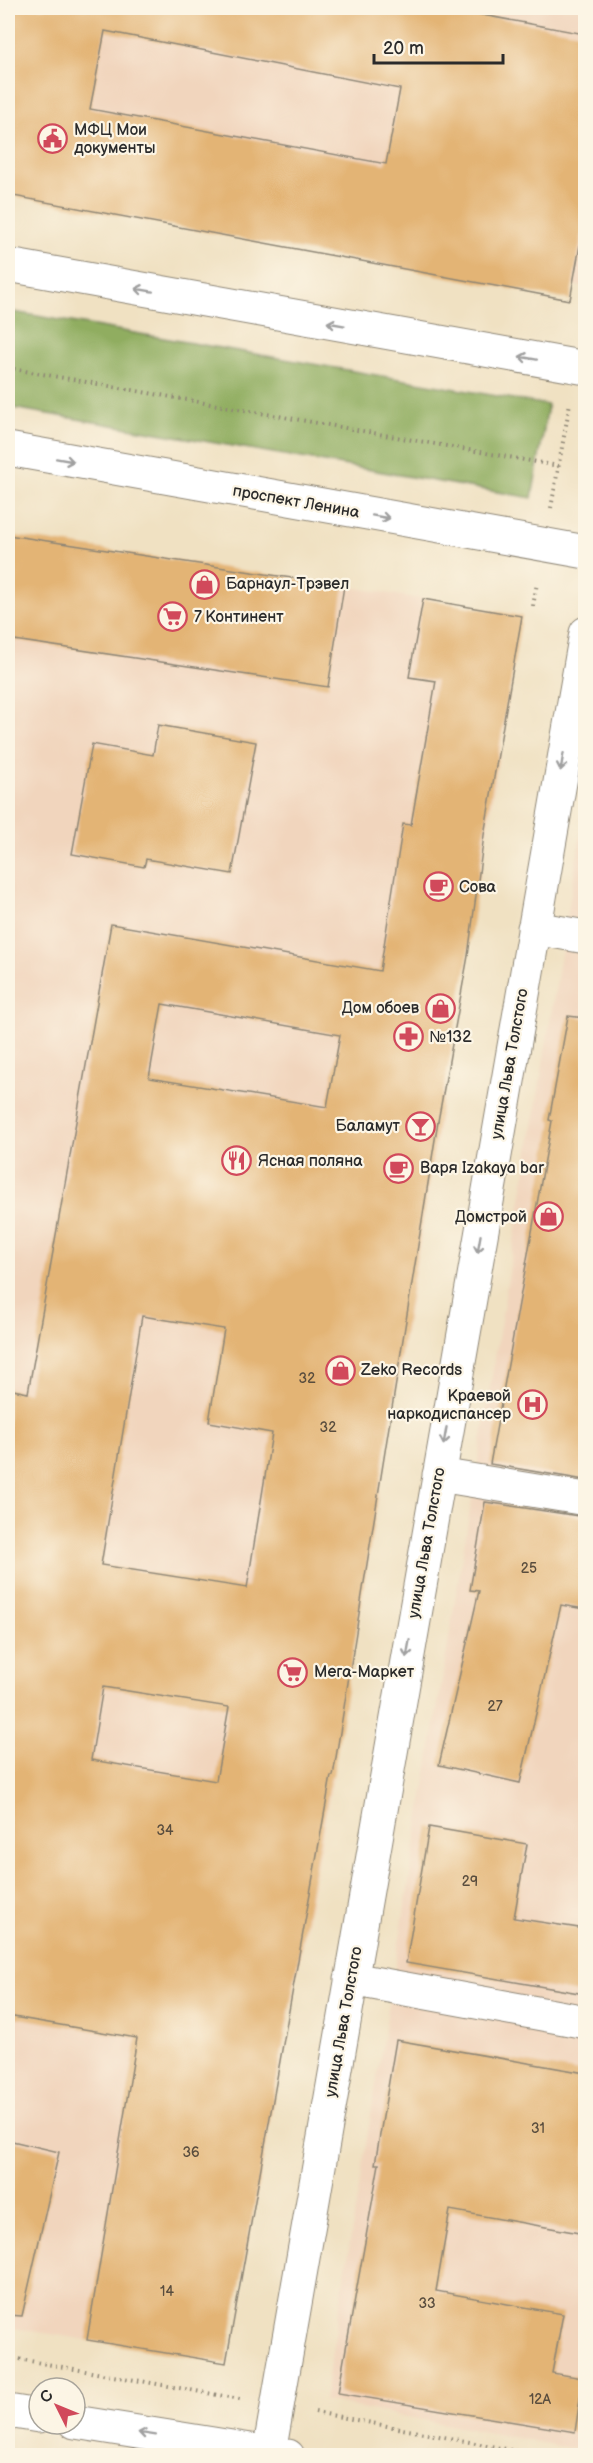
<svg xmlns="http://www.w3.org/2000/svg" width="593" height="2463" font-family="'Balsamiq Sans',sans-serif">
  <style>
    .built { fill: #f1d5bd }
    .forest { fill: #90ad60; stroke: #5e6c46; stroke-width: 1.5 }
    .building { fill: #e3b475; fill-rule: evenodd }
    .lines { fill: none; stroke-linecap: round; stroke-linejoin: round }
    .minor-casing { stroke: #8e8676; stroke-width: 35 }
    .major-casing { stroke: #8e8676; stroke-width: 35 }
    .path { stroke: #8e8676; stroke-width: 4; stroke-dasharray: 1.5 4.5; stroke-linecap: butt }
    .minor { stroke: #fff; stroke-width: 33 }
    .major { stroke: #fff; stroke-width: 33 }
    .oneway { stroke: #a0a0a0 }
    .labels { text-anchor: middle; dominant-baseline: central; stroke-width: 4.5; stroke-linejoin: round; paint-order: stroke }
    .number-label { font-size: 14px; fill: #594d3e }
    .poi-label { font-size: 16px; fill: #2b2b2b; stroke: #fcf5e5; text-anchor: start }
    .street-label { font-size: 16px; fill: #2b2b2b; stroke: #fcf5e5 }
  </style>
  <rect width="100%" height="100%" fill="#fcf5e5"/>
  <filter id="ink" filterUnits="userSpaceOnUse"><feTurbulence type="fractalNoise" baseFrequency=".0167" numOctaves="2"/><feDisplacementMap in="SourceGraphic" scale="12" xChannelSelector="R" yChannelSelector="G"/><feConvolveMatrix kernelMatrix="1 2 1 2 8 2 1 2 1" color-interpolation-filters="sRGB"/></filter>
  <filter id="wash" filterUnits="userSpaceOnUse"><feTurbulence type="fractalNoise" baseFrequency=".008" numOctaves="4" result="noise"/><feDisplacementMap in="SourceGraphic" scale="24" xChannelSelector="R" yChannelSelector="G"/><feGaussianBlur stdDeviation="1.35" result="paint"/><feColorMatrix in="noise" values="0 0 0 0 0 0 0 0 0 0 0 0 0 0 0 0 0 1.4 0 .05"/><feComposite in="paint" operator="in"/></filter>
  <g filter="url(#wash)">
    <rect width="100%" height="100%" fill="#f0e1c2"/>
    <!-- built -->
    <path class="built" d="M8,8H585L586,271L583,287L8,169Z
      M8,535L344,586L522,616L333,1776L226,2363L8,2327Z
      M585,808V2451L324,2401Z"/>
    <!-- forest -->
    <path class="forest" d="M8,311L548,405L532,498L8,407Z"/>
    <g id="blocks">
      <!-- building -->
      <path class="building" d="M8,8H445L585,34V218L570,300L8,195ZM105,31L400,89L386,164L90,109Z
        M8,535L344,586L328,687L8,639Z
        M423,599L522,616L484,835L468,956L437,1127L333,1776H331L226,2363L87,2340L137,2038L8,2016V1389L28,1393L111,924L380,971L403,824L411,825L436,681L409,677ZM162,1004L340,1035L327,1107L149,1078ZM142,1316L224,1329L209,1422L272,1433L247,1588L101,1565ZM103,1687L229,1707L216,1781L91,1760Z
        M158,725L256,742L232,874L146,859L144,867L72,854L92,744L153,755Z
        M568,1016L585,1018V1480L490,1464L552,1121L549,1120Z
        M485,1502L585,1517V1609L561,1605L520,1783L439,1765L479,1591L470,1590Z
        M429,1827L527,1844L514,1918L585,1929V1994L406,1963Z
        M396,2040L585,2073V2234L450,2210L436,2291L563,2314L552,2373L583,2378L575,2432L338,2393L379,2164H375Z
        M8,2140L59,2152L22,2316L8,2315Z"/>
    </g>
  </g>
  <g filter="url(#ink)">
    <use href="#blocks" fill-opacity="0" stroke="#8e8676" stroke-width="1.5"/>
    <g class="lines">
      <defs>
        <path id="minor" d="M534,928L586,937
          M439,1475L586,1499
          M351,1979L586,2022
          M8,2411L39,2416
          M75,2422L288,2456
          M269,2453L586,633"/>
        <path id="major" d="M8,265L586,368
          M8,449L586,552"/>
      </defs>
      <!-- minor casing -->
      <use href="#minor" class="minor-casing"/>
      <!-- major casing -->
      <use href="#major" class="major-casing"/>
      <!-- path -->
      <path class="path" d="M583,327L586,313
        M8,368L559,466
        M551,508L570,403
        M533,606L537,583
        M8,2357L240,2399
        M315,2412L542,2456"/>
      <!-- minor -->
      <use href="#minor" class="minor"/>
      <!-- major -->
      <use href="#major" class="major"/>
    </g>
    <!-- one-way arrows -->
    <defs><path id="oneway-shaft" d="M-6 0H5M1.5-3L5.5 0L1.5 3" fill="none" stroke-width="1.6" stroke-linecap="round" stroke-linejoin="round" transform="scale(1.5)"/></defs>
    <g class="oneway">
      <use href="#oneway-shaft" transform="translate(144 290) rotate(-170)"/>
      <use href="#oneway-shaft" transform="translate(336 324) rotate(-170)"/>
      <use href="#oneway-shaft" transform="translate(528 358) rotate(-170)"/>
      <use href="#oneway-shaft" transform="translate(65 460) rotate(10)"/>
      <use href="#oneway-shaft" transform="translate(381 517) rotate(10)"/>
      <use href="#oneway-shaft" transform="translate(562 762) rotate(100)"/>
      <use href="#oneway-shaft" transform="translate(479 1244) rotate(100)"/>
      <use href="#oneway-shaft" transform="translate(445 1436) rotate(100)"/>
      <use href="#oneway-shaft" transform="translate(408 1649) rotate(100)"/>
      <use href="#oneway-shaft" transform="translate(147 2434) rotate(-171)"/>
    </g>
  </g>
  <!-- icons -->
  <defs>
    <symbol id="civic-ring" viewBox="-11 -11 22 22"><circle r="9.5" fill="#fcf5e5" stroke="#d1495b" stroke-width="1.5"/><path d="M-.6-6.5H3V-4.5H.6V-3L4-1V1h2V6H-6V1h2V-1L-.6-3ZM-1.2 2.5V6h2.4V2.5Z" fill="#d1495b"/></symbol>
    <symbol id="shop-ring" viewBox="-11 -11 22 22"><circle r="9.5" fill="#fcf5e5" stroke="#d1495b" stroke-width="1.5"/><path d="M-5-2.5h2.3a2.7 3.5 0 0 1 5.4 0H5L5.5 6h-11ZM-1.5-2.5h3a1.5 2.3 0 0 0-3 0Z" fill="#d1495b"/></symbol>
    <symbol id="supermarket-ring" viewBox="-11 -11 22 22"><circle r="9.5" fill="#fcf5e5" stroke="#d1495b" stroke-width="1.5"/><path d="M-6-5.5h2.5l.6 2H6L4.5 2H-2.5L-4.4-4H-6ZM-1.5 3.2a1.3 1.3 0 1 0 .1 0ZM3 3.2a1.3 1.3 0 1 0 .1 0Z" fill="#d1495b"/></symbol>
    <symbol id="cafe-ring" viewBox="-11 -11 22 22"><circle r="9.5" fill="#fcf5e5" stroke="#d1495b" stroke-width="1.5"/><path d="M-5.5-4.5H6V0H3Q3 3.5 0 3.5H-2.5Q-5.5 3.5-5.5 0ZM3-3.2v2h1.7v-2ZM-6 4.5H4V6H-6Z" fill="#d1495b"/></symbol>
    <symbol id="pharmacy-ring" viewBox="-11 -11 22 22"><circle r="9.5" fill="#fcf5e5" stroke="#d1495b" stroke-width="1.5"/><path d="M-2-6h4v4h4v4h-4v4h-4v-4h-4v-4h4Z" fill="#d1495b"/></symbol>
    <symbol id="bar-ring" viewBox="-11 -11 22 22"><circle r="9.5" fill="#fcf5e5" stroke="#d1495b" stroke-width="1.5"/><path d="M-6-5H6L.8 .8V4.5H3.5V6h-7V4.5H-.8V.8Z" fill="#d1495b"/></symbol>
    <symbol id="restaurant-ring" viewBox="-11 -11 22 22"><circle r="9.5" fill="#fcf5e5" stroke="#d1495b" stroke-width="1.5"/><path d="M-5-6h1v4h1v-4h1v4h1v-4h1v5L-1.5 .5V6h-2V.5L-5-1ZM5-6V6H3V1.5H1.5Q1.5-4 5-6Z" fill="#d1495b"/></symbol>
    <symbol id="hospital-ring" viewBox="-11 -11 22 22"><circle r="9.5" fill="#fcf5e5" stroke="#d1495b" stroke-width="1.5"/><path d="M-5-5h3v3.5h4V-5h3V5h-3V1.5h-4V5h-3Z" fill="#d1495b"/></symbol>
  </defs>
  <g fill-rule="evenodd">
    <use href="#civic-ring" x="36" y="122" width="33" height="33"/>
    <use href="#shop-ring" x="188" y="568" width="33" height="33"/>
    <use href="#supermarket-ring" x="156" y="600" width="33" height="33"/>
    <use href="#cafe-ring" x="422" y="870" width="33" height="33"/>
    <use href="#shop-ring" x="424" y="992" width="33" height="33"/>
    <use href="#pharmacy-ring" x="392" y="1020" width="33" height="33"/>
    <use href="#bar-ring" x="404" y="1110" width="33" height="33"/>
    <use href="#restaurant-ring" x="220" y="1144" width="33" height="33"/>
    <use href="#cafe-ring" x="382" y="1152" width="33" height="33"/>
    <use href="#shop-ring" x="532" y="1200" width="33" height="33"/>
    <use href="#shop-ring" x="324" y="1354" width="33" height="33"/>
    <use href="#hospital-ring" x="516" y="1388" width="33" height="33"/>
    <use href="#supermarket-ring" x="276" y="1656" width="33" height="33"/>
  </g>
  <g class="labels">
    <!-- number labels -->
    <g class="number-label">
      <text x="307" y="1378">32</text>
      <text x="328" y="1427">32</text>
      <text x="529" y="1568">25</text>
      <text x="495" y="1706">27</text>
      <text x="165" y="1830">34</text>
      <text x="470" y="1881">29</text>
      <text x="538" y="2128">31</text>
      <text x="191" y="2152">36</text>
      <text x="167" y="2291">14</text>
      <text x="427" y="2303">33</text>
      <text x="540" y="2399">12А</text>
    </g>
    <!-- poi labels -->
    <g class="poi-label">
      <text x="74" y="130">МФЦ Мои<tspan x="74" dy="18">документы</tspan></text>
      <text x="226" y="584">Барнаул-Трэвел</text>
      <text x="194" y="617">7 Континент</text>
      <text x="459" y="887">Сова</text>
      <text x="419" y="1008" text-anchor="end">Дом обоев</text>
      <text x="429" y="1037">№132</text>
      <text x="400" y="1126" text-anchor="end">Баламут</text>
      <text x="258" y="1161">Ясная поляна</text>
      <text x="420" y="1168">Варя Izakaya bar</text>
      <text x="527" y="1217" text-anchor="end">Домстрой</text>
      <text x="361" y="1370">Zeko Records</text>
      <text x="511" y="1396" text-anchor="end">Краевой<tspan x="511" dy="18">наркодиспансер</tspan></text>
      <text x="314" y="1672">Мега-Маркет</text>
    </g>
    <!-- street labels -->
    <g class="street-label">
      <text transform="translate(296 502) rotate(10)">проспект Ленина</text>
      <text transform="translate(510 1064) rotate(-80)">улица Льва Толстого</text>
      <text transform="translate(427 1543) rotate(-80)">улица Льва Толстого</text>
      <text transform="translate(344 2022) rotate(-80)">улица Льва Толстого</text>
    </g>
  </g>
  <!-- margin -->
  <rect width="593" height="2463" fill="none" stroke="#fcf5e5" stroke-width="30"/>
  <!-- north arrow -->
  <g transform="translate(57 2406) rotate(313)"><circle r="28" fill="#fcf5e5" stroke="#a8a49b" stroke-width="1.5"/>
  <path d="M0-4.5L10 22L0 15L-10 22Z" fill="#d1495b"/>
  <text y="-9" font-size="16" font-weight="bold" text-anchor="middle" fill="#2b2b2b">С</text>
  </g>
  <!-- scale -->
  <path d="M374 54v9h129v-9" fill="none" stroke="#2b2b2b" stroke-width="3"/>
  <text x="383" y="54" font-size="18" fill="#2b2b2b" stroke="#fcf5e5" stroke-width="4.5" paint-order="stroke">20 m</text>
</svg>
